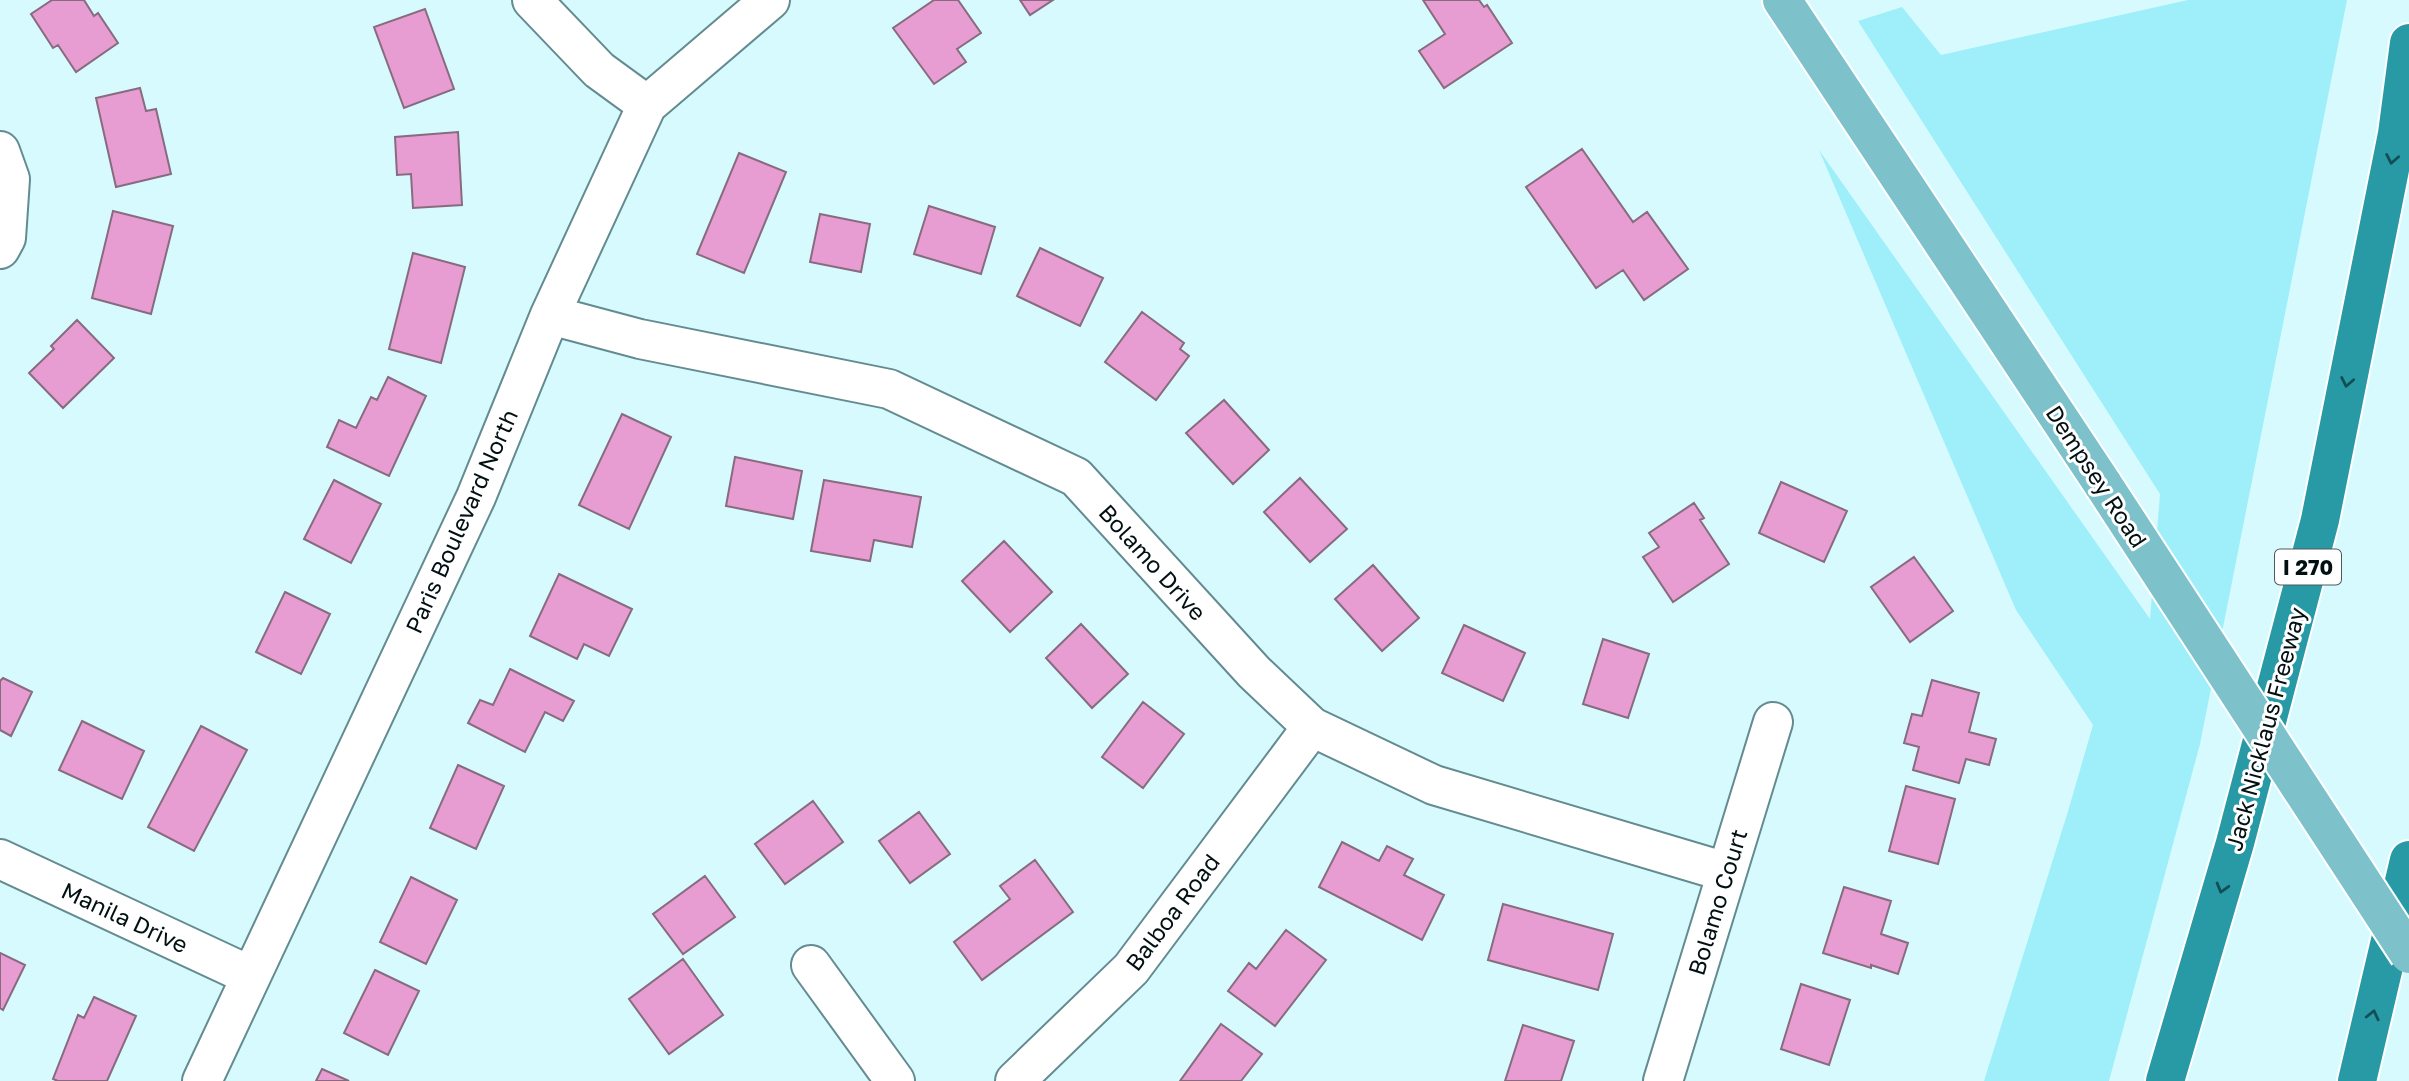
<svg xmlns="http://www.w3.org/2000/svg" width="2409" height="1081" font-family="'Golos Text',sans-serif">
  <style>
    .green { fill: #9eeff9 }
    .building { fill: #e79dd1; stroke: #876b7e; stroke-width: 2 }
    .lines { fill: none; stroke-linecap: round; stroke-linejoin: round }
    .minor-casing { stroke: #638b90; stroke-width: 42 }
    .major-casing { stroke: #fff; stroke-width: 42 }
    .highway-casing { stroke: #fff; stroke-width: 42 }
    .minor { stroke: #fff; stroke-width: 38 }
    .major { stroke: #7dc2ca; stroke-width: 38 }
    .highway { stroke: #279aa6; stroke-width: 38 }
    .major-bridge-casing { stroke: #fff; stroke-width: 42; stroke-linecap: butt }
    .major-bridge { stroke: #7dc2ca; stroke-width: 38 }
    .oneway { stroke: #134e55 }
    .labels { text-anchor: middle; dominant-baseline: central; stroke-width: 6; stroke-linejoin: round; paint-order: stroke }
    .shield { fill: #fff; stroke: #4e5859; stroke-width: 2 }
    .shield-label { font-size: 21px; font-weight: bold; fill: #021012 }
    .street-label { font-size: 23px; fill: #021012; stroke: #fff }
  </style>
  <rect width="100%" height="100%" fill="#d7fafe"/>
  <!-- green -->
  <path class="green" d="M2188,0H2347L2200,744L2109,1081H1984L2069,808L2093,725L2016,610L1819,150L2150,619L2160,494L1858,21L1902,7L1941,55Z"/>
  <!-- building -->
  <path class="building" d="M52,0H84L94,16L98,13L118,43L76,72L58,45L53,48L31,14Z
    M934,0H958L981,33L957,49L966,62L934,84L893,28Z
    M1020,0H1053L1030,15Z
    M1423,0H1479L1484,7L1487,5L1512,43L1444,88L1419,51L1445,34Z
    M425,9L454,89L404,108L374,27Z
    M140,88L146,111L156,109L171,174L116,187L96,98Z
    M458,132L462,205L413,208L411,174L397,175L395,137Z
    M1582,149L1633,222L1647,212L1688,269L1644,300L1623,270L1596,288L1526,187Z
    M739,153L786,172L744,273L697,254Z
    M929,206L995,227L981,274L914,254Z
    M113,211L173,226L151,314L92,298Z
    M820,214L870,224L861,272L810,262Z
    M1040,248L1103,278L1080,326L1017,296Z
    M413,253L465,267L441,363L389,349Z
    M1142,312L1184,343L1180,349L1189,356L1156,400L1105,362Z
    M77,320L114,358L63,408L29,373L54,349L51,346Z
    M388,377L426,396L389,476L327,447L339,420L356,428L371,397L377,400Z
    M1224,400L1269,450L1233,484L1186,433Z
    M622,414L671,437L629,529L579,505Z
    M735,457L802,471L793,519L726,506Z
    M1300,478L1347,529L1310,562L1264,512Z
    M334,480L381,504L351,563L304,539Z
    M824,480L921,497L912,547L874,540L870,561L811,551Z
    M1781,482L1847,511L1824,562L1759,533Z
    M1694,503L1704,518L1700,520L1729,564L1673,602L1643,557L1659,547L1649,533Z
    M1004,541L1052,592L1010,632L962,581Z
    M1914,557L1953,611L1910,642L1871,587Z
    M1373,565L1419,618L1382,651L1335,599Z
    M559,574L632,609L609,656L584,644L577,659L530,636Z
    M285,592L330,614L301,674L256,652Z
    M1081,624L1128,674L1092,708L1046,658Z
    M1464,625L1525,653L1503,701L1442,673Z
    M1603,639L1649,654L1628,718L1583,704Z
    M510,669L574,701L563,721L545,712L525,752L468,723L480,700L493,705Z
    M3,678L32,692L11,736L0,730V681Z
    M1932,680L1979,693L1969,732L1996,739L1989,765L1966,759L1959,783L1913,770L1919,747L1904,743L1912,714L1922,716Z
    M1143,702L1184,734L1143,788L1102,757Z
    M82,721L144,751L122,799L59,770Z
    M201,726L247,750L194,851L148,827Z
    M458,765L504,786L476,849L430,828Z
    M1906,786L1955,799L1938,864L1889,851Z
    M813,801L843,842L785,884L755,844Z
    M919,812L950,854L910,883L879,841Z
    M1342,842L1379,861L1387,846L1413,859L1404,875L1444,895L1422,940L1319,887Z
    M1035,860L1073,912L982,980L954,942L1010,899L1000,886Z
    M705,876L735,917L683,954L653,914Z
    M411,877L457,900L426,964L380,942Z
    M1844,887L1891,901L1881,934L1908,943L1898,974L1871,965V968L1823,953Z
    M1503,904L1613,934L1598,990L1488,960Z
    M1286,930L1326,960L1275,1026L1228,991L1249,963L1256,969Z
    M0,953L25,965L3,1010L0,1008Z
    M683,959L723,1015L669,1054L629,999Z
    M375,970L419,991L388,1055L344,1033Z
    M1801,984L1850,1000L1829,1065L1781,1049Z
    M94,997L136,1016L107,1081H58L53,1079L78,1015L84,1018Z
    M1221,1024L1262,1054L1241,1081H1180Z
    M1523,1025L1574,1041L1561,1081H1505Z
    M322,1069L349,1081H316Z"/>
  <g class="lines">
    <defs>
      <path id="minor" d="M532,0L599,70L647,105
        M0,151L10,179L6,238L0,249
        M550,315L640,339L889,389L1076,477L1254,672L1312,727L1434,785L1726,872
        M0,859L251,976
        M811,965L895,1081
        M202,1081L476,497L550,315L647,105L770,0
        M1015,1081L1131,969L1312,727
        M1663,1081L1773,722"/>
      <path id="major" d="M1782,0L2104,486"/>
      <path id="highway" d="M2165,1081L2235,843L2320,520L2397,134L2409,43
        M2357,1081L2409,860"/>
    </defs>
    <!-- minor casing -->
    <use href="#minor" class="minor-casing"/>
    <!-- major casing -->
    <use href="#major" class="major-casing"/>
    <!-- highway casing -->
    <use href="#highway" class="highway-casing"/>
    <!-- minor -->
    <use href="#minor" class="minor"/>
    <!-- major -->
    <use href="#major" class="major"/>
    <!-- highway -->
    <use href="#highway" class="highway"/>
    <defs>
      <path id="major-bridge" d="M2104,486L2409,954"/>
    </defs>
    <!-- major-bridge casing -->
    <use href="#major-bridge" class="major-bridge-casing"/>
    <!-- major-bridge -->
    <use href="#major-bridge" class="major-bridge"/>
  </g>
  <!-- one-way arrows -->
  <defs><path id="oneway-chevron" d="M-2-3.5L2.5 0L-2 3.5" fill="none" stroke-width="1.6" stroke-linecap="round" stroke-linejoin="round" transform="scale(1.75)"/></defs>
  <g class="oneway">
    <use href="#oneway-chevron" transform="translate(2392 159) rotate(101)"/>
    <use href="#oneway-chevron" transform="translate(2347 382) rotate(101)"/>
    <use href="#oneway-chevron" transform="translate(2222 888) rotate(106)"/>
    <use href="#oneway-chevron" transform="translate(2373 1015) rotate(-77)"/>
  </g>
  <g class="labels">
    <!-- shield labels -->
    <rect class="shield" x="2275" y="549.5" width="66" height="35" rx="5"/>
    <g class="shield-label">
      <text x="2308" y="567">I 270</text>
    </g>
    <!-- street labels -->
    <g class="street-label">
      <text transform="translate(2097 476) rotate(57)">Dempsey Road</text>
      <text transform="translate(461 521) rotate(-66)">Paris Boulevard North</text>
      <text transform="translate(1153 562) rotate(48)">Bolamo Drive</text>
      <text transform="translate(2265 729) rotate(-75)">Jack Nicklaus Freeway</text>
      <text transform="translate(1717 902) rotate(-73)">Bolamo Court</text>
      <text transform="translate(1172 912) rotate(-53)">Balboa Road</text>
      <text transform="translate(125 917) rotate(25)">Manila Drive</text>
    </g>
  </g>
</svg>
